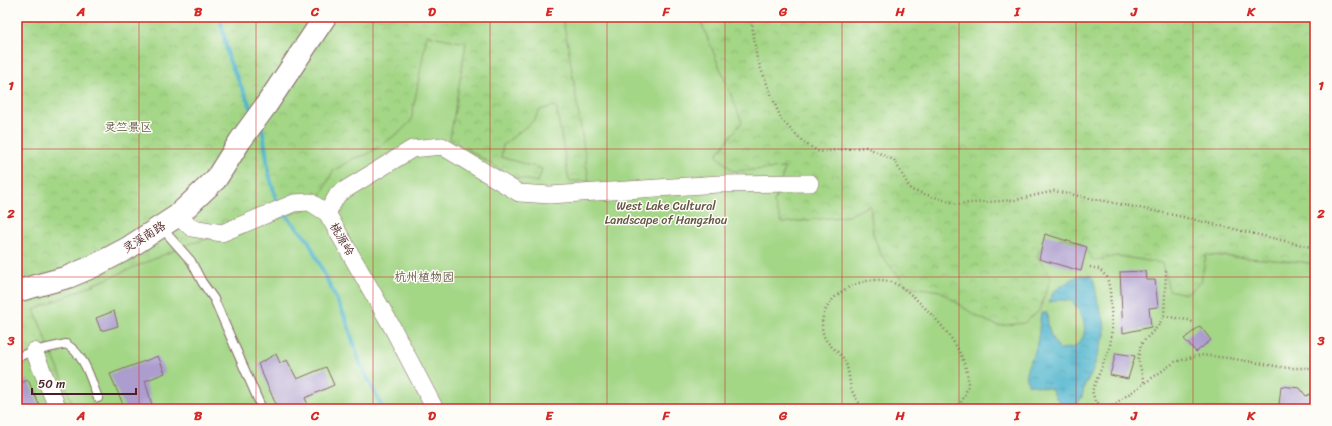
<svg xmlns="http://www.w3.org/2000/svg" width="1332" height="426" font-family="Sriracha,'LXGW WenKai TC',sans-serif">
  <style>
    .park { fill: url(#park-crowns); stroke: #767a58 }
    .garden { fill: #a3d685; stroke: #767a58 }
    .water { fill: url(#water-ripples); stroke: #4c6a7c }
    .lines { fill: none; stroke-linecap: round; stroke-linejoin: round }
    .stream { stroke: #4fb5ce; stroke-width: 4 }
    .building { fill: #ac9dce }
    .service-casing { stroke: #876667; stroke-width: 10 }
    .minor-casing { stroke: #876667; stroke-width: 18 }
    .secondary-casing { stroke: #876667; stroke-width: 24 }
    .path { stroke: #876667; stroke-width: 2.5; stroke-dasharray: 1 3; stroke-linecap: butt }
    .service { stroke: #fff; stroke-width: 8 }
    .minor { stroke: #fff; stroke-width: 17 }
    .secondary { stroke: #fff; stroke-width: 22 }
    .grid { fill: none; stroke: #d62828; stroke-width: 1; stroke-opacity: 0.55 }
    .labels { text-anchor: middle; dominant-baseline: central; stroke-width: 3; stroke-linejoin: round; paint-order: stroke }
    .park-label { font-size: 12px; fill: #655646; stroke: #fdfcf7 }
    .street-label { font-size: 12px; fill: #4a1f2b; stroke: #fdfcf7 }
    .neatline { fill: none; stroke: #d62828; stroke-width: 1.5 }
    .grid-label { font-size: 13px; text-anchor: middle; font-weight: bold; fill: #d62828 }
  </style>
  <defs>
    <pattern id="park-crowns" width="20" height="18" patternUnits="userSpaceOnUse"><rect width="20" height="18" fill="#a3d685"/><path d="M2 6a3 3 0 1 1 6 0M12 15a3 3 0 1 1 6 0" fill="none" stroke="#8eb773"/></pattern>
    <pattern id="water-ripples" width="26" height="14" patternUnits="userSpaceOnUse"><rect width="26" height="14" fill="#4fb5ce"/><path d="M2 4q2-2 4 0t4 0M15 11q2-2 4 0t4 0" fill="none" stroke="#4493a7"/></pattern>
  </defs>
  <rect width="100%" height="100%" fill="#fdfcf7"/>
  <filter id="ink" filterUnits="userSpaceOnUse"><feTurbulence type="fractalNoise" baseFrequency=".025" numOctaves="2"/><feDisplacementMap in="SourceGraphic" scale="8" xChannelSelector="R" yChannelSelector="G"/><feConvolveMatrix kernelMatrix="1 2 1 2 8 2 1 2 1" color-interpolation-filters="sRGB"/></filter>
  <filter id="wash" filterUnits="userSpaceOnUse"><feTurbulence type="fractalNoise" baseFrequency=".012" numOctaves="4" result="noise"/><feDisplacementMap in="SourceGraphic" scale="16" xChannelSelector="R" yChannelSelector="G"/><feGaussianBlur stdDeviation="0.9" result="paint"/><feColorMatrix in="noise" values="0 0 0 0 0 0 0 0 0 0 0 0 0 0 0 0 0 1.4 0 .05"/><feComposite in="paint" operator="in"/></filter>
  <g filter="url(#wash)">
    <rect width="100%" height="100%" fill="#f7ead6"/>
    <!-- park -->
    <path class="park" d="M17,17H1315V409H17Z"/>
    <!-- garden -->
    <path class="garden" d="M562,17H699L742,122L716,155L733,171L785,168L774,203L782,223L848,216L870,205L873,234L881,255L907,286L940,291L976,316L998,326L1024,323L1039,311L1051,277L1037,256L1046,239L1064,238L1081,244L1094,261L1116,256L1162,263L1169,290L1186,294L1201,282L1206,255L1302,262L1315,264V409H75L34,310L189,244L272,221L305,209L321,195L333,171L353,159L368,154L400,132L411,121L427,35L466,43L450,139L513,177L538,182L542,169L501,157L503,145L533,121L540,110L556,106L569,181H589L568,45Z"/>
    <!-- water -->
    <path class="water" d="M1080,275L1091,276L1094,281L1098,303L1104,320L1105,334L1091,375L1085,384L1082,397L1076,406L1068,409L1056,398L1052,389L1028,384C1024,366 1029,366 1035,351C1039,339 1039,325 1041,313H1047C1048,328 1050,339 1060,349L1073,348C1076,345 1080,342 1082,339C1089,325 1080,311 1072,301L1062,300L1049,302L1054,291L1069,281Z"/>
    <g class="lines">
      <!-- stream -->
      <path class="stream" d="M220,17L229,60L253,112
        M260,126L263,132L269,174L278,206
        M282,211L308,240L346,319L360,363L383,409"/>
    </g>
    <g id="blocks">
      <!-- building -->
      <path class="building" d="M1045,234L1087,247L1081,271L1039,259Z
        M1145,271L1146,280H1155L1158,307L1149,308L1151,327L1123,333L1120,272Z
        M114,311L118,326L101,331L96,318Z
        M1200,326L1211,340L1196,352L1184,339Z
        M1116,353L1135,356L1128,379L1110,375Z
        M276,354L280,363L287,360L297,379L326,367L334,385L305,398L310,409H278L258,364Z
        M158,356L165,373L145,381L152,405L141,409H125L110,374Z
        M28,380L41,409H17V385Z
        M1281,386L1300,388L1306,396L1310,394L1315,401V407L1279,405Z"/>
    </g>
  </g>
  <g filter="url(#ink)">
    <use href="#blocks" fill-opacity="0" stroke="#876667" stroke-width="1"/>
    <g class="lines">
      <defs>
        <path id="service" d="M161,227L191,261L202,282L214,299L262,409
          M17,357L34,351L66,344C85,355 90,378 98,398"/>
        <path id="minor" d="M327,213L338,194L412,149L442,146L519,193L550,195L719,184L810,183
          M177,216L192,228L222,233L294,203L310,202L327,213L391,325L435,409
          M34,351L58,409"/>
        <path id="secondary" d="M17,291L68,277L94,266L128,248L177,216L216,179L240,141L267,104L325,17"/>
      </defs>
      <!-- service casing -->
      <use href="#service" class="service-casing"/>
      <!-- minor casing -->
      <use href="#minor" class="minor-casing"/>
      <!-- secondary casing -->
      <use href="#secondary" class="secondary-casing"/>
      <!-- path -->
      <path class="path" d="M751,17L757,59L781,119L802,141L819,152L866,147L894,160L911,190L958,204L1015,200L1054,191L1174,215L1315,248
        M1090,267L1099,269L1107,277L1110,290L1112,328L1110,347L1092,391L1095,401L1107,409
        M1164,316L1188,320L1195,323
        M1144,382L1138,358L1141,344L1158,326L1164,316L1166,270
        M864,409C859,403 853,395 851,388C849,380 849,370 845,361C840,351 826,346 823,333C815,300 858,274 888,281C900,284 909,293 918,301C940,322 964,348 968,379C969,389 962,403 955,409
        M1110,409L1113,405L1175,362L1200,355L1229,358L1287,368H1315"/>
      <!-- service -->
      <use href="#service" class="service"/>
      <!-- minor -->
      <use href="#minor" class="minor"/>
      <!-- secondary -->
      <use href="#secondary" class="secondary"/>
    </g>
  </g>
  <!-- grid -->
  <path class="grid" d="M139,17V409M256,17V409M373,17V409M490,17V409M607,17V409M725,17V409M842,17V409M959,17V409M1076,17V409M1193,17V409M17,149H1315M17,277H1315"/>
  <g class="labels">
    <!-- park labels -->
    <g class="park-label">
      <text x="128" y="127">灵竺景区</text>
      <text x="666" y="206">West Lake Cultural<tspan x="666" dy="14">Landscape of Hangzhou</tspan></text>
      <text x="424" y="277">杭州植物园</text>
    </g>
    <!-- street labels -->
    <g class="street-label">
      <text transform="translate(144 237) rotate(-32)">灵溪南路</text>
      <text transform="translate(342 239) rotate(60)">桃源岭</text>
    </g>
  </g>
  <!-- margin -->
  <rect width="1332" height="426" fill="none" stroke="#fdfcf7" stroke-width="44"/>
  <!-- scale -->
  <path d="M32 388v6h104v-6" fill="none" stroke="#4a1f2b" stroke-width="2"/>
  <text x="38" y="388" font-size="12" fill="#4a1f2b" stroke="#fdfcf7" stroke-width="3" paint-order="stroke">50 m</text>
  <rect x="22" y="22" width="1288" height="382" class="neatline"/>
  <g class="grid-label">
    <text x="81" y="16">A</text>
    <text x="198" y="16">B</text>
    <text x="315" y="16">C</text>
    <text x="432" y="16">D</text>
    <text x="549" y="16">E</text>
    <text x="666" y="16">F</text>
    <text x="783" y="16">G</text>
    <text x="900" y="16">H</text>
    <text x="1017" y="16">I</text>
    <text x="1134" y="16">J</text>
    <text x="1251" y="16">K</text>
    <text x="11" y="90">1</text>
    <text x="1321" y="90">1</text>
    <text x="11" y="218">2</text>
    <text x="1321" y="218">2</text>
    <text x="11" y="345">3</text>
    <text x="1321" y="345">3</text>
    <text x="81" y="420">A</text>
    <text x="198" y="420">B</text>
    <text x="315" y="420">C</text>
    <text x="432" y="420">D</text>
    <text x="549" y="420">E</text>
    <text x="666" y="420">F</text>
    <text x="783" y="420">G</text>
    <text x="900" y="420">H</text>
    <text x="1017" y="420">I</text>
    <text x="1134" y="420">J</text>
    <text x="1251" y="420">K</text>
  </g>
</svg>
